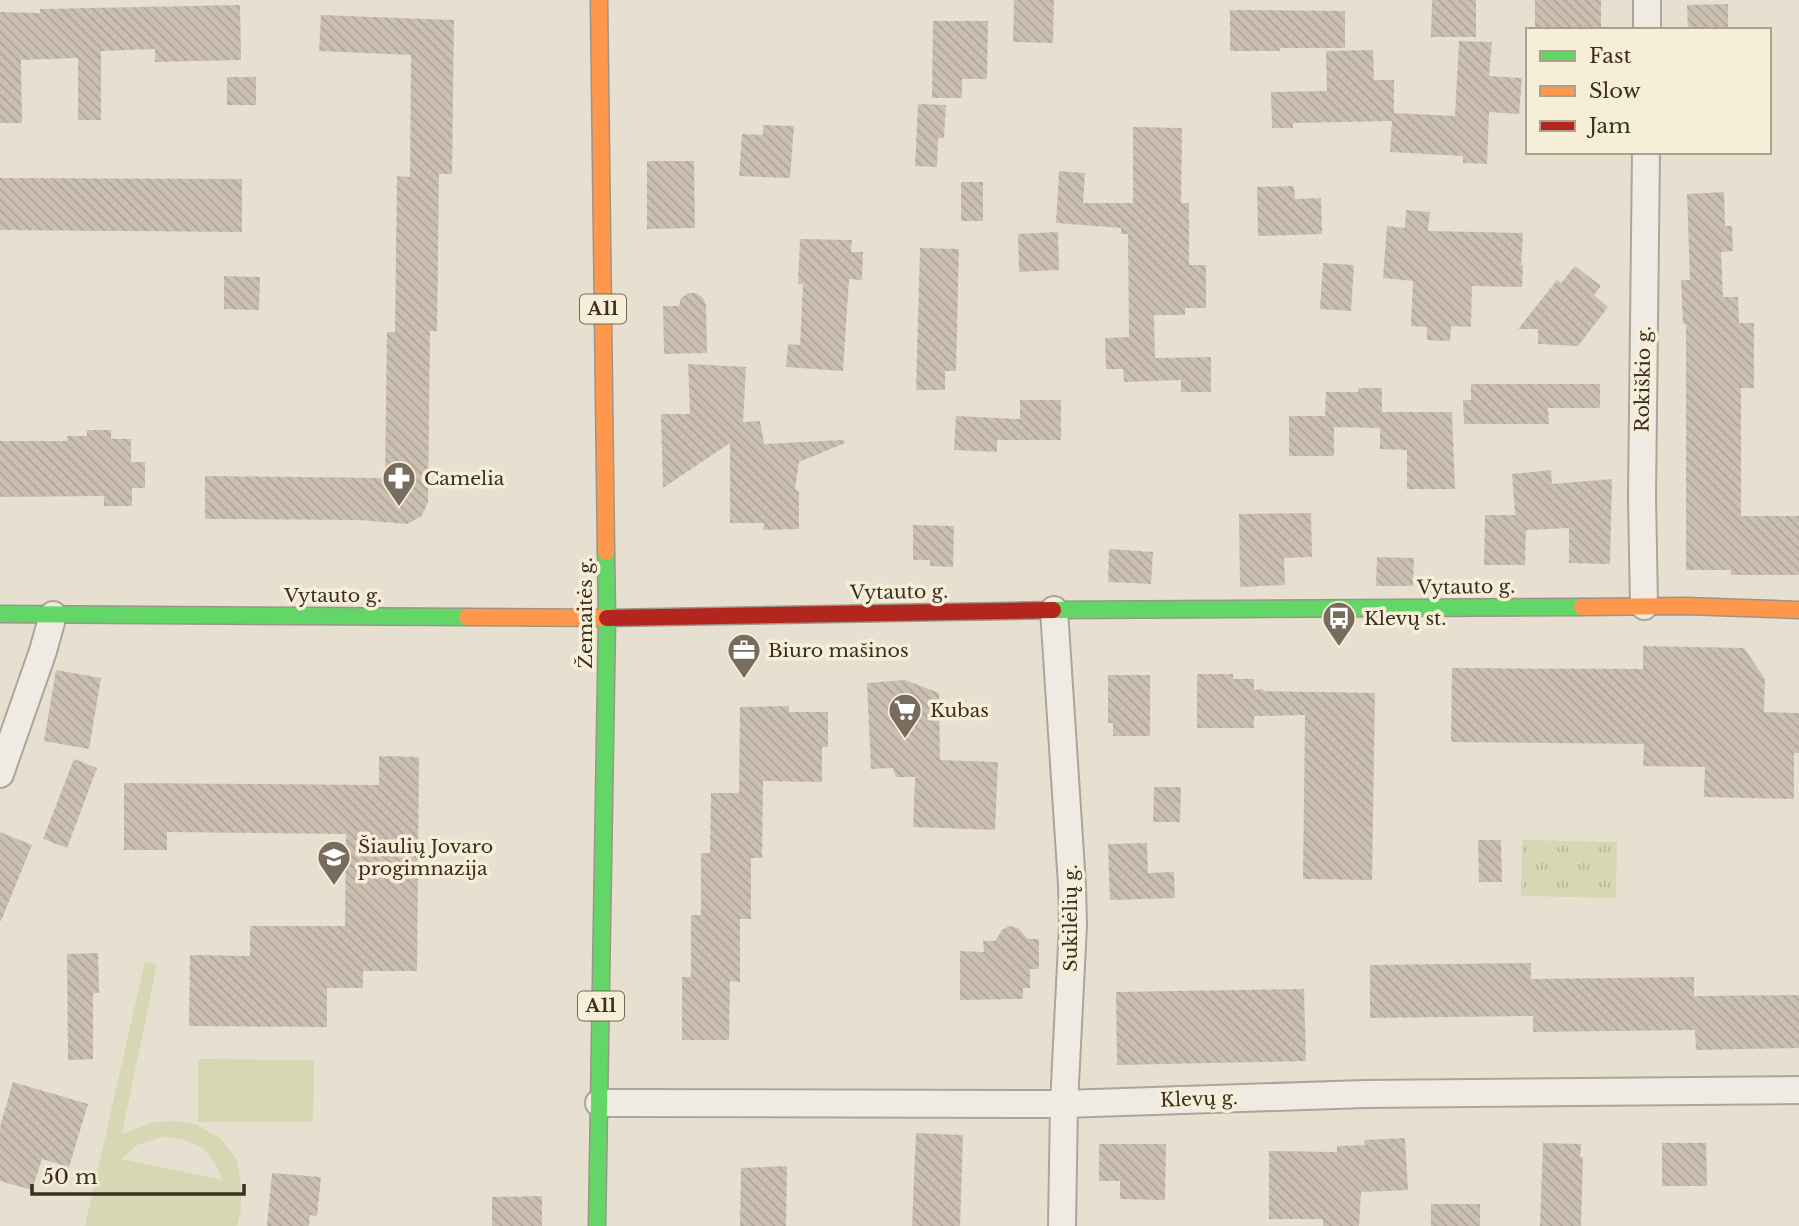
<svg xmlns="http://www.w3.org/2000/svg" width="1799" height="1226" font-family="'Libre Baskerville',serif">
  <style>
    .grass { fill: url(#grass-tufts) }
    .garden { fill: #d6d7b3; fill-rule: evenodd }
    .building { fill: url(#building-back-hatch) }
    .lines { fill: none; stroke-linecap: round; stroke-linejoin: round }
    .street-casing { stroke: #ada599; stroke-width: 30 }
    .fast-casing { stroke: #9c958a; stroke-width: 19 }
    .slow-casing { stroke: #9c958a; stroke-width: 19 }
    .jam-casing { stroke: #9c958a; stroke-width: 19 }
    .street { stroke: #efebe3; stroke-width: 26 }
    .fast { stroke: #63d668; stroke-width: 16 }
    .slow { stroke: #ff974d; stroke-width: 16 }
    .jam { stroke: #b3261e; stroke-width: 16 }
    .labels { text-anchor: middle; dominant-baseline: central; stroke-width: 7; stroke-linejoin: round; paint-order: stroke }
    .shield { fill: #f7eed8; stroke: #756857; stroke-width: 2 }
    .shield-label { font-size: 18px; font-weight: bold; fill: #3d2e20 }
    .street-label { font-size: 19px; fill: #3d2e20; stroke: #f7eed8 }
    .poi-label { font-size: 19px; fill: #3d2e20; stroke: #f7eed8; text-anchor: start }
  </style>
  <defs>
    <pattern id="grass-tufts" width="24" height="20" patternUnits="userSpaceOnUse" patternTransform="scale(1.75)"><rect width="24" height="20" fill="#d6d7b3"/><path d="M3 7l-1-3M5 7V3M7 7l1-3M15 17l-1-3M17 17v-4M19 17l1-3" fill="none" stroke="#b9b99a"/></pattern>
    <pattern id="building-back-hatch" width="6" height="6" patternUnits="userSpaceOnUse" patternTransform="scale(1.75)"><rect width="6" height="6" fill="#cbbfb2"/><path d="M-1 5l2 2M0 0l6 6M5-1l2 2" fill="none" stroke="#afa499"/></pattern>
  </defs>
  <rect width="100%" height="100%" fill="#e7e0d1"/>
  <!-- grass -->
  <path class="grass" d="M1522,840L1617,842L1616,898L1521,896Z"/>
  <!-- garden -->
  <path class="garden" d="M145,961L157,964L122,1134L154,1122L179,1121L198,1125L221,1139L237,1160L241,1184V1209L237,1226H85ZM162,1137C194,1139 212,1148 222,1180L121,1159L137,1145Z
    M198,1059L314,1060L313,1122H198Z"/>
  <!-- building -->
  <path class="building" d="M1014,0H1054L1053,43L1013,42Z
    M1432,0H1476V37H1431Z
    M1535,0H1601V30H1535Z
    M1728,4V30H1688L1687,5Z
    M240,5L241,60L155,62V49L101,51V120H78V58L21,60L22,123H0V12L40,13V9Z
    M1230,10L1345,11V48H1280V51H1230Z
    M321,15L454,20L452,174H439L437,331H430L428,502L422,516L407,524L359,520L205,519V476L385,478L387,332H395L397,176L410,177L411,55L319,51Z
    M933,21H988L987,79H962V98H932Z
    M1459,41L1492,42L1489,76L1522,78L1519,114L1489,112L1487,164L1463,163V156L1390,152L1392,121L1293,123V128H1272L1271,92L1327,91L1326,51L1373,50L1374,80H1394V113L1455,116Z
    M227,77H256V105H227Z
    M918,104L946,105L944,138H938L937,167L915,166Z
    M763,125L794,126L790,178L739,176L742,134L763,135Z
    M1133,127L1182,128L1181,203H1189V265H1206V308H1185V315H1154L1155,358L1211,357V392H1181V380L1124,382L1123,369H1106L1105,338L1129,337L1128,234H1121V228L1056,223L1059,171L1085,173L1083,203H1133Z
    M647,161H694L695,228L647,229Z
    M0,178L242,179V232L0,230Z
    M961,182H983V221H961Z
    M1294,186L1295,199L1321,198L1322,234L1258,236L1257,187Z
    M1724,192L1725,226H1732L1733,251L1721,252L1723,297H1738L1739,323H1754V388H1741V516H1799V575H1731V570H1686V324H1683L1681,280H1690L1687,194Z
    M1406,210L1430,212L1428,231L1523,233L1521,265H1523L1522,287L1472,286L1471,327L1451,326L1450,341L1427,340V327L1411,326L1413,281L1383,278L1387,226L1405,228Z
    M1058,232L1059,270L1019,272L1018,234Z
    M800,239L852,240L851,252H863L862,280L849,279L843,371L786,367L788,344L800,345L803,284H798Z
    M920,248L959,249L956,371H945V390H916Z
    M1323,263L1354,265L1351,311L1320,309Z
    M1575,266L1601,286L1594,295L1608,307L1578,346L1538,344V329H1518L1557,280L1561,283Z
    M224,276L260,277L259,310L224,309Z
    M688,293H696L703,298L706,305L707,353L664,354L663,306H679L681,298Z
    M688,364L746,367L743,422L760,421L764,444L844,440L845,443L799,462L795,489L799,492V529L763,530L764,523H730V443L663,488L661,414H690Z
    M1471,384H1600V408H1548L1549,424H1464L1463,400H1471Z
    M1358,388H1382V412H1452L1455,489H1407V450L1380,449V428L1334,427V456H1289V416H1325L1326,392H1358Z
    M1020,400H1061V440H997V452L954,450L956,416L1020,419Z
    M87,430H111V439H131V462H145V488H132V506H104V496L0,497V441H67V436H87Z
    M1551,470L1552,484L1612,479L1610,564L1569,563V528L1526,530L1525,565H1484L1485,515H1515L1512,474Z
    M1311,513L1312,557L1284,558L1285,585L1240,587L1239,514Z
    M913,525L954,526L953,567L930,566V560H913Z
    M1109,549L1153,552L1151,584L1108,582Z
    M1377,557L1414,558L1413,586H1376Z
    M1643,646L1744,648L1765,679L1764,712L1799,713V753H1794V799L1704,797L1705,767L1643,766L1644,744L1451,742L1452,668L1643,669Z
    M56,670L101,678L89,749L44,741Z
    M1197,674H1233V679H1254V690L1263,689V691L1375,693L1372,880L1303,879L1305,715L1254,716V728H1197Z
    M1108,675H1150V736H1113V723H1108Z
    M905,680L939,693L940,760L998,762L995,830L913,827L915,777H896L893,768L871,769L867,683Z
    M789,706V712H828V747H822V782L763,781L762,858H751V919H740V982L730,981L729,1040H682V977H691V915H701V853H710L711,793H739L740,707Z
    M379,756L419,757L417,971H363V988H327V1027L189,1026L190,955L250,956V926H345L346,834L167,832V850H124V783L379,785Z
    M74,759L97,768L67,848L43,839Z
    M1154,787H1181L1180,822H1153Z
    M0,832L32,845L1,921H0Z
    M1478,840H1501L1502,882H1479Z
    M1147,843L1148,873L1174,872L1175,898L1110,900L1108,844Z
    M1009,926L1018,928L1028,939H1039V969H1030V988H1023V999L960,1000V951L984,952L983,941H995L1002,930Z
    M98,953L99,993H93V1059L68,1060L67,954Z
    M1531,963V979L1694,977V996L1799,995V1048L1696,1050L1695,1030L1533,1032V1016L1370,1018V965Z
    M1304,989L1306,1061L1117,1065L1116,992Z
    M13,1082L88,1104L69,1167L42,1159L32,1190L0,1181V1127Z
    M916,1133L963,1135L960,1226H912Z
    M1405,1138L1408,1190L1361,1192L1359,1226H1323V1219H1269V1151L1337,1152V1146L1365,1145L1364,1140Z
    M1543,1143L1581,1144L1580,1157H1583L1581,1226H1540Z
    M1662,1143H1706L1707,1186H1662Z
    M1099,1144H1166L1165,1200L1120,1199V1181H1099Z
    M787,1166L786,1226H740L741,1168Z
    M272,1173L321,1177L317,1216L310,1215L309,1226H267Z
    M542,1196V1226H492V1197Z
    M1431,1204H1480V1226H1431Z"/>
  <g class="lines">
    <defs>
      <path id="street" d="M1647,30V0
        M1644,606L1642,497L1646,152
        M1054,610L1072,885L1073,925L1064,1104L1062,1226
        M0,774L43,651L53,615
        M599,1103L1064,1104L1364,1094L1799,1090"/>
      <path id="fast" d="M1053,610L1582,607
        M0,614L467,617
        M597,1226L607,618L606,552"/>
      <path id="slow" d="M599,0L606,552
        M1582,607L1686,606L1799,610
        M467,617L607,618"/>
      <path id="jam" d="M607,618L1053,610"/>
    </defs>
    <!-- street casing -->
    <use href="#street" class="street-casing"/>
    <!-- fast casing -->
    <use href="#fast" class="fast-casing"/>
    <!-- slow casing -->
    <use href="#slow" class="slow-casing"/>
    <!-- jam casing -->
    <use href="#jam" class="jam-casing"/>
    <!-- street -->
    <use href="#street" class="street"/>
    <!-- fast -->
    <use href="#fast" class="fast"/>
    <!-- slow -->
    <use href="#slow" class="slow"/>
    <!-- jam -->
    <use href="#jam" class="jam"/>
  </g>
  <!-- icons -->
  <defs>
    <symbol id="pharmacy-pin" viewBox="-11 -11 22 30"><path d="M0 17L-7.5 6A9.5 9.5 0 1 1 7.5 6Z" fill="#786c5e" stroke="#f7eed8"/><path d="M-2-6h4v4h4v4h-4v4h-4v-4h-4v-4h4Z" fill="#fff"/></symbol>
    <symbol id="bus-pin" viewBox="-11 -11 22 30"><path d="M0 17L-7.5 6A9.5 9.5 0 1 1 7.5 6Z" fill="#786c5e" stroke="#f7eed8"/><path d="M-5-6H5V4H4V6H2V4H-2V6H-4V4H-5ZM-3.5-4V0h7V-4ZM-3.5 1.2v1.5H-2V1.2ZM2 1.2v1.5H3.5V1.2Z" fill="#fff"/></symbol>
    <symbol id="office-pin" viewBox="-11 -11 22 30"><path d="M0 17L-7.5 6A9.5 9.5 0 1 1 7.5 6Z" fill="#786c5e" stroke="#f7eed8"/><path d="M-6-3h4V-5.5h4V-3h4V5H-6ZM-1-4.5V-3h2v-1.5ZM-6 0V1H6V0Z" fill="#fff"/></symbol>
    <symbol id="supermarket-pin" viewBox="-11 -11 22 30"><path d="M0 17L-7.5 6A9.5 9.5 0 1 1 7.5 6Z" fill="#786c5e" stroke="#f7eed8"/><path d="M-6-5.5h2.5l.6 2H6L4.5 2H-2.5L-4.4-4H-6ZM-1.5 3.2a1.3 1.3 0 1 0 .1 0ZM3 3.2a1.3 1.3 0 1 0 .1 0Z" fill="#fff"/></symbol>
    <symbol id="school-pin" viewBox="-11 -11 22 30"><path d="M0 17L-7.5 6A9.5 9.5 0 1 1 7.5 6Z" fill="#786c5e" stroke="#f7eed8"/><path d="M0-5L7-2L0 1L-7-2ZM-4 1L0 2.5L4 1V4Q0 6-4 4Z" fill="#fff"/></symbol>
  </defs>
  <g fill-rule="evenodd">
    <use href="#pharmacy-pin" x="380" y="459" width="38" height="52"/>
    <use href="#bus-pin" x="1320" y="599" width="38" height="52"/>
    <use href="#office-pin" x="725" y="631" width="38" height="52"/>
    <use href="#supermarket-pin" x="886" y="691" width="38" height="52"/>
    <use href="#school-pin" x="315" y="838" width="38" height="52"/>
  </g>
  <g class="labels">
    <!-- shield labels -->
    <g class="shield">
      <rect x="580" y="294.5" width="46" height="29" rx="5"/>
      <rect x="578" y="991.5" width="46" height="29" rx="5"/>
    </g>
    <g class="shield-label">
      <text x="603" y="309">A11</text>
      <text x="601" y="1006">A11</text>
    </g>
    <!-- street labels -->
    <g class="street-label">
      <text transform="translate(1643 379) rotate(-89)">Rokiškio g.</text>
      <text transform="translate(1466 587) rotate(-1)">Vytauto g.</text>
      <text transform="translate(899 592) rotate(-1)">Vytauto g.</text>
      <text x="333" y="595">Vytauto g.</text>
      <text transform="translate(585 613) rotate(-90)">Žemaitės g.</text>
      <text transform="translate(1070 918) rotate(-90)">Sukilėlių g.</text>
      <text transform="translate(1199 1099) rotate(-2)">Klevų g.</text>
    </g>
    <!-- poi labels -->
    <g class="poi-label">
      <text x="424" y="478">Camelia</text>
      <text x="1364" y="618">Klevų st.</text>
      <text x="768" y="650">Biuro mašinos</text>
      <text x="930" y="710">Kubas</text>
      <text x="358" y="846">Šiaulių Jovaro<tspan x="358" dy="22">progimnazija</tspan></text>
    </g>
  </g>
  <!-- legend -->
  <rect x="1526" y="28" width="245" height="126" fill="#f7eed8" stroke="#ada18e" stroke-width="2"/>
  <rect x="1540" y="51" width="35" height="10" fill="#63d668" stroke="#ada18e" stroke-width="2"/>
  <text x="1589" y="63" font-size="21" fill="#3d2e20">Fast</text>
  <rect x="1540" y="86" width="35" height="10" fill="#ff974d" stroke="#ada18e" stroke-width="2"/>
  <text x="1589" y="98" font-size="21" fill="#3d2e20">Slow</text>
  <rect x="1540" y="121" width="35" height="10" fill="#b3261e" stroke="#ada18e" stroke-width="2"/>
  <text x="1589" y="133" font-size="21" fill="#3d2e20">Jam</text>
  <!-- scale -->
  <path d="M32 1184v10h212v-10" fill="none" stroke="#3d2e20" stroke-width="3.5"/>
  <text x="42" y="1184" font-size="21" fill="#3d2e20" stroke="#f7eed8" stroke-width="5" paint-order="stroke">50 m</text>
</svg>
